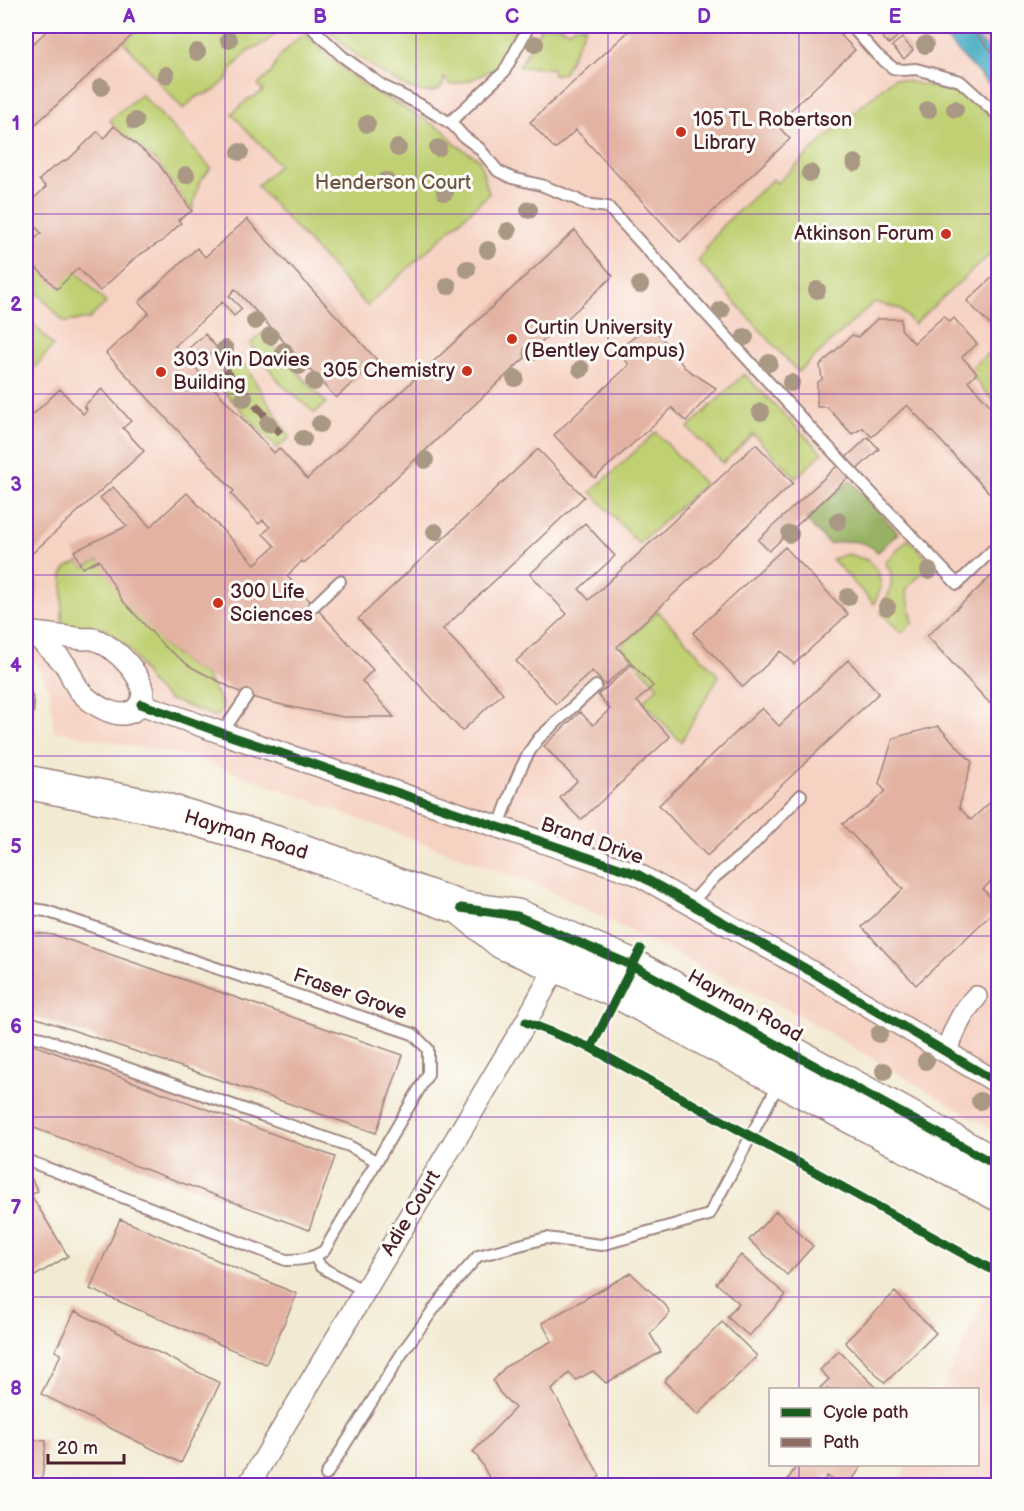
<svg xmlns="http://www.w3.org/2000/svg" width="1024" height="1511" font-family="'Balsamiq Sans',sans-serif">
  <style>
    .built { fill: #f6d2c3 }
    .green { fill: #c0d073; stroke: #85784f; stroke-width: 1.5 }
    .forest { fill: #98b265; stroke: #716848; stroke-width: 1.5 }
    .water { fill: #40a9c0; stroke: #456476; stroke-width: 1.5 }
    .building { fill: #e3b2a2 }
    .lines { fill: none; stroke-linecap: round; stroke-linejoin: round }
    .service-casing { stroke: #9e847f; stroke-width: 14 }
    .minor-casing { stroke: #9e847f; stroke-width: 24 }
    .primary-casing { stroke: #9e847f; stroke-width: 36 }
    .service { stroke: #fff; stroke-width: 10 }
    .minor { stroke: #fff; stroke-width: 21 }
    .primary { stroke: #fff; stroke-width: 33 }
    .quiet { stroke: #8d6e63; stroke-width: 8; stroke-dasharray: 15 8; stroke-linecap: butt }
    .cycleway-casing { stroke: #fdfcf7; stroke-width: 13 }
    .cycleway { stroke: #1b5e20; stroke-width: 9 }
    .tree { fill: #a99883 }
    .grid { fill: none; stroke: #7b2cbf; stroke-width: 1.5; stroke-opacity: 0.55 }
    .poi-dot { fill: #c8321e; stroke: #fdfcf7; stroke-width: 2 }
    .labels { text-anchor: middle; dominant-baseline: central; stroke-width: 6; stroke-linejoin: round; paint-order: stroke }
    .poi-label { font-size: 20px; fill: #4a1f2b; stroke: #fdfcf7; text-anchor: start }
    .park-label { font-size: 20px; fill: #6d5441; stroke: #fdfcf7 }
    .street-label { font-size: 20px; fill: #4a1f2b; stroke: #fdfcf7 }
    .neatline { fill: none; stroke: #7b2cbf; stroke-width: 2 }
    .grid-label { font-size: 20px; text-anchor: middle; font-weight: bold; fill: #7b2cbf }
  </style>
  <rect width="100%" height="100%" fill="#fdfcf7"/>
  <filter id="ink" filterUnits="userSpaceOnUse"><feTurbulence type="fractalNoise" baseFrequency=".0167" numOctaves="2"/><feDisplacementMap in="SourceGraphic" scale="12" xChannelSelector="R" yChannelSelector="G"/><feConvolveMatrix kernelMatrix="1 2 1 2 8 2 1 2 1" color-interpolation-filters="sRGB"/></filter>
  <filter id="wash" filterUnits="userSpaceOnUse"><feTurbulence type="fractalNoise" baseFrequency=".008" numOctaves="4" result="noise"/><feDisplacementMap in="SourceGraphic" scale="24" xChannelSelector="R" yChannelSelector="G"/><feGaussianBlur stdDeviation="1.35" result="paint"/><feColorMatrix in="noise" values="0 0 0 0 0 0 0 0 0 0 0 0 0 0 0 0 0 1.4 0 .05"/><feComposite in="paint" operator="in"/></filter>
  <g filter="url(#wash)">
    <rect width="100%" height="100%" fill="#f3ead3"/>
    <!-- built -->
    <path class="built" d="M26,26H998V1133L802,1017L546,889L196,758L54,731L49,690L39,669L26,653Z
      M986,1295L998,1300V1485H897L907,1465L978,1464V1390L942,1389Z"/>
    <!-- green -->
    <path class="green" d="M142,26H284L266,42L249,51L233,67L228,78L214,91L196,97L183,109L124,42Z
      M325,26H517L496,68L471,80L451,85L444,78C444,81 443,85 441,87C423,108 360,58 345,46C338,39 332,32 325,26Z
      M542,26H559L569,31L574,26H586L564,73L553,75L552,68L519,67Z
      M304,33L344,70L364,85L443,130L456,145L479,159L489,194L367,306L257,186L279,165L232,114L248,99L254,97L263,91L258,85L271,73L280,56Z
      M894,78L965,95L998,122V247L914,324L900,309L874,302L798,372L698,261L721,227L773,179L777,183L832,132Z
      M141,94L211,168L199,183L192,211L158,163L114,126L110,120Z
      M26,215L106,303L89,319L64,322L26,280Z
      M26,315L53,346L36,366L26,376Z
      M262,333L326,403L315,413L281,384L250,344Z
      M998,345V407L968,371Z
      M239,356L290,437L277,448L213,380Z
      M744,374L822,453L796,478L753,434L723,463L688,428Z
      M656,432L704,484L639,544L591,492Z
      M908,539L932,563L906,589L913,622L902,633L881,613C887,598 899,577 885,563Z
      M847,554L867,560L878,571L881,588L874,604L832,559Z
      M99,560L164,646L191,667L205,675L220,699L223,708L221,712L218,715L214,716L168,699L151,684L133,654L126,645L105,629L92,626L69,627L62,620L63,573L67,567L79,562L83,568Z
      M26,574L36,582L35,605L30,608L26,606Z
      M658,611L719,676L681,742L643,701L658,687L621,646Z"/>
    <!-- forest -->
    <path class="forest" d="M850,480L898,533L878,552C864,539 847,540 829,544L806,520Z"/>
    <!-- water -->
    <path class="water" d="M934,26H966L998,60V94Z"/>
    <g id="blocks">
      <!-- building -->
      <path class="building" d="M52,26H142L26,133V50Z
        M624,26H832L855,50L776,124L790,139L680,242L576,130L555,149L530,122L629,31Z
        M871,26H908L889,44Z
        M979,26H998V58L973,31Z
        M902,38L913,50L904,59L892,46Z
        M114,126L158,163L192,211L178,220L181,223L162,241L136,257L100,291L78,268L57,289L26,257V248L41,233L26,216V206L46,187L39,180L52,168L70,158L98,131L104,138Z
        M247,219L377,360L336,398L235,289L229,296L242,309L234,316L222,302L175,346L274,453L279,448L307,479L575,230L598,259L613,276L304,563L302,561L287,576L373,670L362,681L394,717H343L286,706L247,696L191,667L164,646L122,600L99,560L82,568L74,551L127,526L100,498L113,487L150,527L187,493L255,564L275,546L263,534L270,527L263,520L259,524L231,494L234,491L106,353L149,313L139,302L197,248L205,257Z
        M998,272V319L991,326L967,301Z
        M944,316L950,322L954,318L977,344L962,357L977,373L968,381L998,414V502L907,405L872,437L863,428L852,434L827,407H817V383L822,379L820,365L852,335L858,337L877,319H901V329L914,343Z
        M651,324L685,368L716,388L686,421L672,408L595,478L554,435L629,365L618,350Z
        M205,334L217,348L201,362L189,348Z
        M60,389L83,414L87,410L84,406L102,389L131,421L123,428L144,451L26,559V421Z
        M868,437L879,449L769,551L758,540Z
        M756,444L793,483L617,647L631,662L605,685L592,671L556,704L516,661L567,614L530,574L585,523L615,556L579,589L589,600Z
        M538,449L584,497L443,629L503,693L462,731L358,619Z
        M785,547L848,614L794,664L781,651L743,687L693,633Z
        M998,570V712L927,636Z
        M848,660L879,693L707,856L659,805L762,708L779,726Z
        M632,664L653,686L637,701L670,737L581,820L560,798L577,781L544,746L580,712L593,725L610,709L598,695Z
        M938,726L972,762L959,807L971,820L998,795V875L983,889L998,906V908L916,985L862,927L903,889L842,824L867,808L885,791L879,783L893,738Z
        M26,932L54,935L403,1055L376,1133L37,1018L26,1016Z
        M26,1042L335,1157L309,1230L26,1125Z
        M26,1170L38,1191L31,1195L68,1256L35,1276L26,1260Z
        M776,1211L813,1246L787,1275L749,1240Z
        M120,1219L297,1294L266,1364L90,1289Z
        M741,1255L786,1295L749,1336L727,1317L739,1303L716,1283Z
        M631,1273L666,1306L670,1313L650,1334L661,1352L606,1383L593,1371L576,1380L569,1373L552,1390L600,1476L591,1485H483L490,1479L477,1456L473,1452L515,1408L500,1393L493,1381L505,1367L552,1341L542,1323Z
        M895,1292L936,1333L885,1383L845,1342Z
        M75,1311L220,1383L181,1463L41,1394L61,1354L55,1351Z
        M722,1322L757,1356L698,1415L664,1381Z
        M839,1351L878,1389H819L829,1379L820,1370Z
        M26,1439L46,1441L42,1479L26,1477Z
        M798,1464H863L849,1485H841L827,1476L821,1485H784Z"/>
    </g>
  </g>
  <g filter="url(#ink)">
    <use href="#blocks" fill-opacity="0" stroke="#9e847f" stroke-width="1.5"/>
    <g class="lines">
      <defs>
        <path id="service" d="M310,26L342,56L383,86L419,104L453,125L464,137L479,148L498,171L512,178L541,185L576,199L585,204L608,207L817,435L957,584L998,545
          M851,26L877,55L893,68L903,70L916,69L960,81L998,115
          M450,122L504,72L529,26
          M314,606L340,581
          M26,696L28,705L26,724
          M222,733L247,696
          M498,828C510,798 519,763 539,738L596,686
          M690,904L715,877L749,849L801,795
          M26,908L46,911L413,1034L428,1049V1074L324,1251C311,1259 301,1260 286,1260L26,1160
          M26,1035L42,1038L349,1146L376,1161
          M315,1257L321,1267L364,1291
          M326,1475L404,1350L444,1295L478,1256L546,1238L601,1245L709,1215L779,1083"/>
        <path id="minor" d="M26,628C35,635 60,657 66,666C71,673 73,682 79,690C91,704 122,725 138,707C157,686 114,644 93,639C91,638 87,639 84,639L33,633
          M141,704L222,733L637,874L810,971L998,1083
          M946,1052C954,1032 961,1013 976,997
          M248,1486L526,1022L561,957"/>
        <path id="primary" d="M26,782L159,808L297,849L461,908L517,916L633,966L998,1166
          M461,908L502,942L618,992L780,1079L998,1194"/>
      </defs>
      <!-- service casing -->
      <use href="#service" class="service-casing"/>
      <!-- minor casing -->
      <use href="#minor" class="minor-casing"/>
      <!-- primary casing -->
      <use href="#primary" class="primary-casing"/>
      <!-- service -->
      <use href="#service" class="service"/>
      <!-- minor -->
      <use href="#minor" class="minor"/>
      <!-- primary -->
      <use href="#primary" class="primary"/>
      <!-- quiet -->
      <path class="quiet" d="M225,370L285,439"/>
      <defs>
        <path id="cycleway" d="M141,704L222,733L637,874L810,971L998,1083
          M461,908L517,916L633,966L998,1166
          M526,1022L591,1048L998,1273
          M591,1048L641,949"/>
      </defs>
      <!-- cycleway casing -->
      <use href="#cycleway" class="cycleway-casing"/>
      <!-- cycleway -->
      <use href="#cycleway" class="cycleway"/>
    </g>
    <!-- trees -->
    <g class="tree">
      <circle cx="229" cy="40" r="9"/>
      <circle cx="535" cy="44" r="9"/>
      <circle cx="925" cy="45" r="9"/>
      <circle cx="197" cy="52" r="9"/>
      <circle cx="166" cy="75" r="9"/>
      <circle cx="101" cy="87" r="9"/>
      <circle cx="955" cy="109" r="9"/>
      <circle cx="928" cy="110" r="9"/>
      <circle cx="135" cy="121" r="9"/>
      <circle cx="367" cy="124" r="9"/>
      <circle cx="398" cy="148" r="9"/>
      <circle cx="438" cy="148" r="9"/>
      <circle cx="240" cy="152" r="9"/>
      <circle cx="855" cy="163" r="9"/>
      <circle cx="810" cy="173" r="9"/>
      <circle cx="186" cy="175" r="9"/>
      <circle cx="386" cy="181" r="9"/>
      <circle cx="445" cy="192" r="9"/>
      <circle cx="529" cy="210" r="9"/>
      <circle cx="508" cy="231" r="9"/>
      <circle cx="488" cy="250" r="9"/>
      <circle cx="467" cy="269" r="9"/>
      <circle cx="640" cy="285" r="9"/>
      <circle cx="448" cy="286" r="9"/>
      <circle cx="817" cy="290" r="9"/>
      <circle cx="721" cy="310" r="9"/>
      <circle cx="255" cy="321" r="9"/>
      <circle cx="270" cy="336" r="9"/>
      <circle cx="745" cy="337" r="9"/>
      <circle cx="225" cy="349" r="9"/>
      <circle cx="284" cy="351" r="9"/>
      <circle cx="532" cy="352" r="9"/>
      <circle cx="769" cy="363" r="9"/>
      <circle cx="299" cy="366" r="9"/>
      <circle cx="581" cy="369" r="9"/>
      <circle cx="515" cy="378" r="9"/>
      <circle cx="314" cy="382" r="9"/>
      <circle cx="791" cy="383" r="9"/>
      <circle cx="244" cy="398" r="9"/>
      <circle cx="761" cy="412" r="9"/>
      <circle cx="268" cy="424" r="9"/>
      <circle cx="320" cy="424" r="9"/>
      <circle cx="303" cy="439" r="9"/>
      <circle cx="425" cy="460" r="9"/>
      <circle cx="838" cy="521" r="9"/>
      <circle cx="435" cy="532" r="9"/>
      <circle cx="790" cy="534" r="9"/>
      <circle cx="929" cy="571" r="9"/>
      <circle cx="848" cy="597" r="9"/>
      <circle cx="887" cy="607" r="9"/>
      <circle cx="879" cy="1034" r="9"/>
      <circle cx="926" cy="1061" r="9"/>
      <circle cx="884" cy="1071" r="9"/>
      <circle cx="980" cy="1101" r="9"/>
    </g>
  </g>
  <!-- grid -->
  <path class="grid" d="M225,26V1486M416,26V1486M608,26V1486M799,26V1390M26,214H998M26,394H998M26,575H998M26,756H998M26,936H998M26,1117H998M26,1297H998M799,1464V1486"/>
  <!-- markers -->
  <g class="poi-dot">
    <circle cx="681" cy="132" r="6"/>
    <circle cx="946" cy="234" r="6"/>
    <circle cx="512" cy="339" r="6"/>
    <circle cx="467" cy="371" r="6"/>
    <circle cx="161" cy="372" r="6"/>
    <circle cx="218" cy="603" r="6"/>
  </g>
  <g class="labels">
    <!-- poi labels -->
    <g class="poi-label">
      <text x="693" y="120">105 TL Robertson<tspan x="693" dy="23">Library</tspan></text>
      <text x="934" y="234" text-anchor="end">Atkinson Forum</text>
      <text x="524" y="328">Curtin University<tspan x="524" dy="23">(Bentley Campus)</tspan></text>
      <text x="173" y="360">303 Vin Davies<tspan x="173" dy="23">Building</tspan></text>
      <text x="455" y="371" text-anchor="end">305 Chemistry</text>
      <text x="230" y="592">300 Life<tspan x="230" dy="23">Sciences</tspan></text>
    </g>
    <!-- park labels -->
    <g class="park-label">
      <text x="393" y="183">Henderson Court</text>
    </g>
    <!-- street labels -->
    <g class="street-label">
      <text transform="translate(246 835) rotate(17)">Hayman Road</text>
      <text transform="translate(592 841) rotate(19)">Brand Drive</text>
      <text transform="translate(350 994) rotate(19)">Fraser Grove</text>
      <text transform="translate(745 1006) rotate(29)">Hayman Road</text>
      <text transform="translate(411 1213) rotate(-59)">Adie Court</text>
    </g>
  </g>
  <!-- margin -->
  <rect width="1024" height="1511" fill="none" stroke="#fdfcf7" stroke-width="66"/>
  <!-- legend -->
  <rect x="769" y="1388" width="210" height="78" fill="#fdfcf7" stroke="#b5a4a5" stroke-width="1.5"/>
  <rect x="781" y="1408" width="30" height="9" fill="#1b5e20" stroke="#b5a4a5" stroke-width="1.5"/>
  <text x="823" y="1418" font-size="18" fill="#4a1f2b">Cycle path</text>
  <rect x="781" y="1438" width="30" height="9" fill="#8d6e63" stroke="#b5a4a5" stroke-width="1.5"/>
  <text x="823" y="1448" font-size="18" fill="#4a1f2b">Path</text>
  <!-- scale -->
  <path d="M48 1454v9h76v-9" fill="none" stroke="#4a1f2b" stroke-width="3"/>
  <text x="57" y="1454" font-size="18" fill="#4a1f2b" stroke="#fdfcf7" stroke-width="4.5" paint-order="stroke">20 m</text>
  <rect x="33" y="33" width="958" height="1445" class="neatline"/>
  <g class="grid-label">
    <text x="129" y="23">A</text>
    <text x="320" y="23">B</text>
    <text x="512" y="23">C</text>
    <text x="704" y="23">D</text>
    <text x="895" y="23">E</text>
    <text x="16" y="130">1</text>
    <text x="16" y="311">2</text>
    <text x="16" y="491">3</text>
    <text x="16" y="672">4</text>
    <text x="16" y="853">5</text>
    <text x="16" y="1033">6</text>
    <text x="16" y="1214">7</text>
    <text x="16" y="1395">8</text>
  </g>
</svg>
